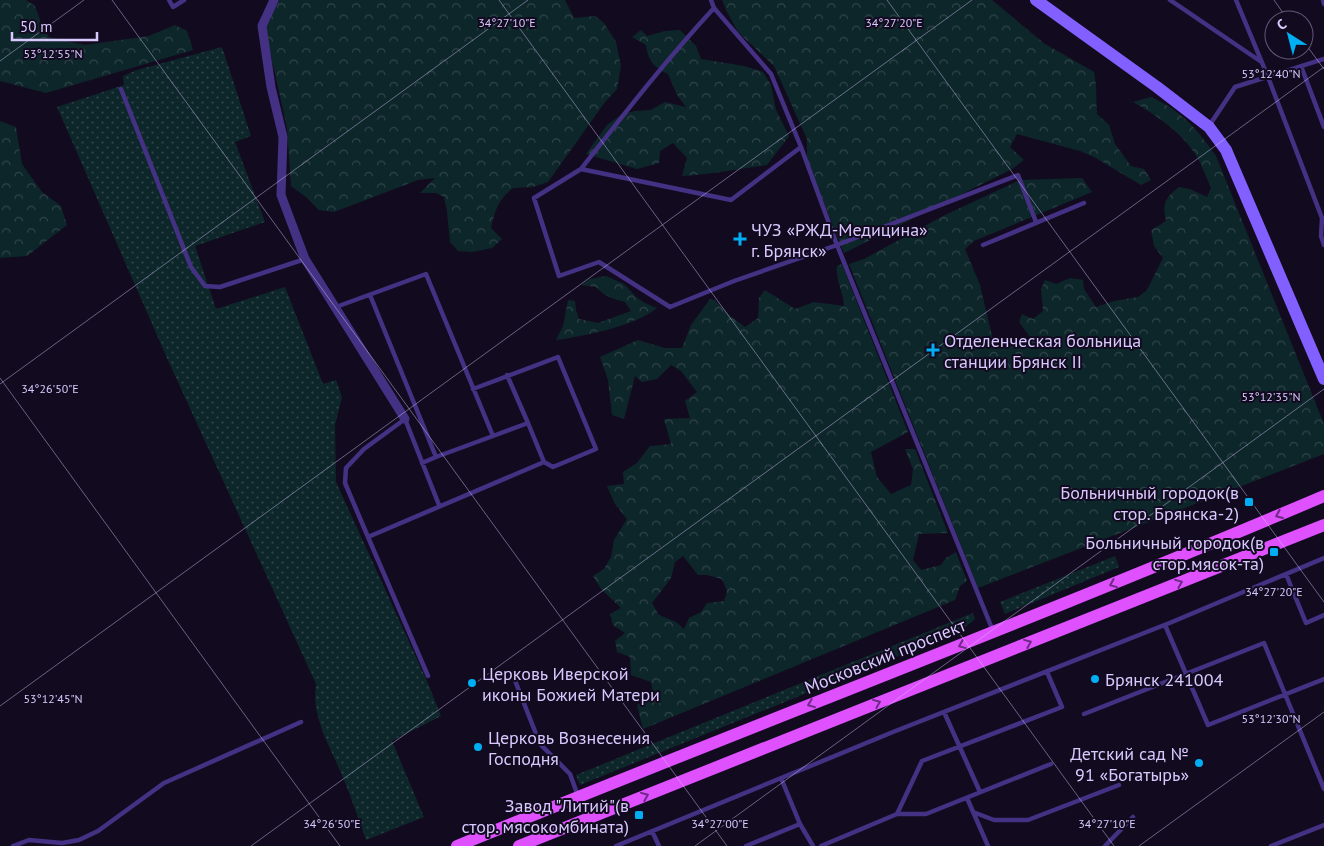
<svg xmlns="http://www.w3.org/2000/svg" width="1324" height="846" font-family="'PT Sans',sans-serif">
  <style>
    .grass { fill: url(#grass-dots) }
    .forest { fill: url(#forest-crowns); fill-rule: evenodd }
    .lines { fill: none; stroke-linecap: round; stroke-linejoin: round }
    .lane { stroke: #443183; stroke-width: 4.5 }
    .street { stroke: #443183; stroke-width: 9 }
    .secondary { stroke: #8260ff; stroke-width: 12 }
    .primary { stroke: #df50ff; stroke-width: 12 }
    .oneway { stroke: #6e2a84 }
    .ticks { fill: none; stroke: #dac9ff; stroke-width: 1; stroke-opacity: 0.45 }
    .poi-dot { fill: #00aef4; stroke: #120b20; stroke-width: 2 }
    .labels { text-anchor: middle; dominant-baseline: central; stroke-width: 4; stroke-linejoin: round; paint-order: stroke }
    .poi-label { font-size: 18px; fill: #dac9ff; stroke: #120b20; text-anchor: start }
    .street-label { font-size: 18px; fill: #dac9ff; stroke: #120b20 }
    .ticks-label { font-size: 12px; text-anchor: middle; fill: #dac9ff; stroke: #120b20; stroke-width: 4; stroke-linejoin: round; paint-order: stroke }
  </style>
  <defs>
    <pattern id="grass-dots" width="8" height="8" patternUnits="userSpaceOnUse" patternTransform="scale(1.25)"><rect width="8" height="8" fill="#0d262a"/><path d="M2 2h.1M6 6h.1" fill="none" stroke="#30444a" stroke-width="1.8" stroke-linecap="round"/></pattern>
    <pattern id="forest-crowns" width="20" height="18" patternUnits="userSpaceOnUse" patternTransform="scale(1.25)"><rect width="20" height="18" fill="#0d262a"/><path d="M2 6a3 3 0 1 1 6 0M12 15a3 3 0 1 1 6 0" fill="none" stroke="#30444a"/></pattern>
  </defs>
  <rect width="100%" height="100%" fill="#120b20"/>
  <!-- grass -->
  <path class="grass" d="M222,47L251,136L235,142L265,222L195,246L216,309L285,287L323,384L336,380L342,397L335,425L336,482L427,681L441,716L392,741L424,817L366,840C358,818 351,796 342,775C330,746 311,717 316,684L167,358L57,107L124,85L123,76L137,70Z
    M1115,556L1119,567L1005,614L1000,602Z
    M973,613L975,619L962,630L580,785L576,775Z"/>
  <!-- forest -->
  <path class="forest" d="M0,0H26L35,6L41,23L49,37L85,45L149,36L175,25L187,31L193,50L46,93L0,81Z
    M279,0H565L574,18L595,16L604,23L616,42L621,66L617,89L605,102L548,182L533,187L513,188C498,200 495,210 491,228L502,239L492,248L472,252L458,251L450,242L447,211L444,197L436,193H420L435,178L418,180L334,212L319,210L307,198L291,186L287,128L267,37V22Z
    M722,0H992L1045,44L1094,72C1097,86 1096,100 1097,114L1109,125L1115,144L1131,166L1144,169L1151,180L1141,185L1094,157L1080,151L1017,134L1010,147L1024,160L1012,169L844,253L807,161V139L774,66L738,32L726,10Z
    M641,30L647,36L665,31L680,30L696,46L701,59L744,66L763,72L771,85L776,110L789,136L767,165C739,169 711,174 682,176L687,158L673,143L660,151L659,163L637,169L586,154L607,125L622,114L635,111L651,110L665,102L686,107L677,95L668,74C654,67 648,61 646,45L632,37Z
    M1151,97C1183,112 1196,128 1216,156L1324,424V454L978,588L849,264L864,259L945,215L1020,180L1082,178L1092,192L974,241L965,249L980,285L993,340L1015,347L1030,337L1019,322L1022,314L1033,319L1043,311L1041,289L1045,280L1056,284L1070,278L1083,280L1084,289L1096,307L1114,301L1138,297L1147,290L1163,258L1154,246L1151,230L1166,221C1162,203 1165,198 1179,187L1190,189L1207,197L1211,188C1206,177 1202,165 1196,155C1181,132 1156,115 1133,102Z
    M0,121L16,127L22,164L42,192L61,206L67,225L27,256L0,258Z
    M842,264L908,432L871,452L877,477L891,494L911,485L913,469L905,449H915L948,533L919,534L913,560L921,570L941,565L946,558L956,552L967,581L960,586L955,600L643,729L637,705L654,697L651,682L631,675L630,657L617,652L615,641L625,633L613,625L610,614L621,608L601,589L593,576L604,569L611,557L614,540L627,519L615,504L607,486L624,484L623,472L637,463L650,446L671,444L664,419L690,418L685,401L697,392L681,371L671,365L657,379L642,382L635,376L624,419L612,415L608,380L600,357L638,340L665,348H682L691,325L710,299L715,300L729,315L745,327L758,318L759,298L765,290L795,309L814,302L844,306C844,293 835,279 837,266ZM683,556L698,575H707L722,579L727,591L724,601L707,603L701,612L689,618L684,629L676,622L659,615L652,603L671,578L675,562Z
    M606,276L624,284L636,297L645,303L657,308C635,326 585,336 556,340L563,326L568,300L575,301L576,310L579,319L598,323L631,311L625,302C613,299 604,296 596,287L581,285L590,279Z"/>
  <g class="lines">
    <!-- lane -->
    <path class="lane" d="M169,0L173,7L184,0
      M711,0L714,8L771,74L801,147L837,245L993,631
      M1170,0L1260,61
      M1236,0L1268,77L1322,218L1324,219
      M1323,0L1324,4
      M1301,66L1324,127
      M121,89L191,267L205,286L220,287L305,259
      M1209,126L1235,87L1324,59
      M801,147L731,200L581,169L534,198L559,276L599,262L670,307L734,281L837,245L1018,175L1036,222
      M581,169C624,114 666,60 714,8
      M1322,218L1321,236L1324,245
      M983,245L1084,203
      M370,295L436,457L422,463
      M336,307L426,274L493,436L436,457
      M528,423L544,462
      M493,436L528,423L507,375
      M439,505L405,419L364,449L346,468L345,483L368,537L544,462L553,467L596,449L558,357L473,389
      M368,537L428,676
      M1286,574L1306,623L1324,615
      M1165,625L1208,725L1324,679
      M514,678L540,744L570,774L578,796
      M944,712L980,792
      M1084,714L1264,643L1324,789
      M781,778L800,824L813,846
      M967,798L988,846
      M973,812L994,820H1028L1119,785
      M897,814H926L1051,764
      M652,831L659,846
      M13,846L29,840L62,843L79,840L98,831L164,783L301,722
      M616,846L893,732L1172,622L1324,558
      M746,846L800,824
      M821,846L897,814L922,761L1062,707L1047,672
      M1105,846L1133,817
      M1271,846L1324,825"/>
    <!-- street -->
    <path class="street" d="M274,0L262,26L271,87L283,137L281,195L305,259L405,419"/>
    <!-- secondary -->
    <path class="secondary" d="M1036,0L1157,87L1209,127L1226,150L1324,379"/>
    <!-- primary -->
    <path class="primary" d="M457,846C746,728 1037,618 1324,496
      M519,846L1324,525"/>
  </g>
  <!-- one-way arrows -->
  <defs><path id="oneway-chevron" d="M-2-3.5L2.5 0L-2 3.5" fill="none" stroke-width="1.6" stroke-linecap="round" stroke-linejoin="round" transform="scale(1.25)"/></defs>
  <g class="oneway">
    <use href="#oneway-chevron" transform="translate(1279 515) rotate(157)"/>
    <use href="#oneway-chevron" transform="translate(1179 583) rotate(-22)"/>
    <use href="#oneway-chevron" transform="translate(1113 584) rotate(158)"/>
    <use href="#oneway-chevron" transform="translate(1028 643) rotate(-22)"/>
    <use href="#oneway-chevron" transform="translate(962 645) rotate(158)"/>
    <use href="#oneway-chevron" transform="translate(877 703) rotate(-22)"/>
    <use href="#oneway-chevron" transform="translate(811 704) rotate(158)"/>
    <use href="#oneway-chevron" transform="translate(645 796) rotate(-22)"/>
  </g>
  <!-- ticks -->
  <path class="ticks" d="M112,0L727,846M499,0L1114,846M887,0L1324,602M1274,0L1288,20M1304,42L1324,69M0,61L84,0M0,378L340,846M0,384L528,0M0,706L972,0M251,846L1324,67M695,846L1324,389M1139,846L1324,712"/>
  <!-- markers -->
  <g class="poi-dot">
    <path d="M737.5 231.5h5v5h5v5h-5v5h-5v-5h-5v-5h5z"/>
    <path d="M930.5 342.5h5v5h5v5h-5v5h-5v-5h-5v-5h5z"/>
    <rect x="1244" y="497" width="10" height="10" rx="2.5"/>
    <rect x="1269" y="547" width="10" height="10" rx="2.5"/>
    <circle cx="1095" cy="679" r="5"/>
    <circle cx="472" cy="683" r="5"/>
    <circle cx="478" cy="747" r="5"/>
    <circle cx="1199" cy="763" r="5"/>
    <rect x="634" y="810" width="10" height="10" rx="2.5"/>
  </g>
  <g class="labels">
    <!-- poi labels -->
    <g class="poi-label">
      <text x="751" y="229">ЧУЗ «РЖД-Медицина»<tspan x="751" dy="21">г. Брянск»</tspan></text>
      <text x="944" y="340">Отделенческая больница<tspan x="944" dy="21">станции Брянск II</tspan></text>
      <text x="1239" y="492" text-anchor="end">Больничный городок(в<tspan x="1239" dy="21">стор. Брянска-2)</tspan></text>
      <text x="1264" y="542" text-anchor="end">Больничный городок(в<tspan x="1264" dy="21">стор.мясок-та)</tspan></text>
      <text x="482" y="673">Церковь Иверской<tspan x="482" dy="21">иконы Божией Матери</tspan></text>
      <text x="1105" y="679">Брянск 241004</text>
      <text x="488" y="737">Церковь Вознесения<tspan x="488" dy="21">Господня</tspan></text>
      <text x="1189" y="753" text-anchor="end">Детский сад №<tspan x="1189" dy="21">91 «Богатырь»</tspan></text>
      <text x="629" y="805" text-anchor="end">Завод "Литий"(в<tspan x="629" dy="21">стор. мясокомбината)</tspan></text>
    </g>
    <!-- street labels -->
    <g class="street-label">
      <text transform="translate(885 656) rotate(-22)">Московский проспект</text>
    </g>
  </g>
  <g class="ticks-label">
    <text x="507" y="27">34°27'10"E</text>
    <text x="894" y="27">34°27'20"E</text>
    <text x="53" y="58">53°12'55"N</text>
    <text x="1271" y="78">53°12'40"N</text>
    <text x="50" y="393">34°26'50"E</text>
    <text x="1271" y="401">53°12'35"N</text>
    <text x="1274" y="596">34°27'20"E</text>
    <text x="53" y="703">53°12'45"N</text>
    <text x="1271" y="723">53°12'30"N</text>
    <text x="332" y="828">34°26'50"E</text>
    <text x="720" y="828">34°27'00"E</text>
    <text x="1107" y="828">34°27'10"E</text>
  </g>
  <!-- north arrow -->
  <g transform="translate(1289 35) rotate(324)"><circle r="24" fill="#120b20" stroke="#625779"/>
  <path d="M0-4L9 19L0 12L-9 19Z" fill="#00aef4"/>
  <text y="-8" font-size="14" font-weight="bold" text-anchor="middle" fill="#dac9ff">С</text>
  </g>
  <!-- scale -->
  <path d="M12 32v8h85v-8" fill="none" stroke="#dac9ff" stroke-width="2.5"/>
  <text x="20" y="32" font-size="15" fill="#dac9ff" stroke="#120b20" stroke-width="4" paint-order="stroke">50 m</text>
</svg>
